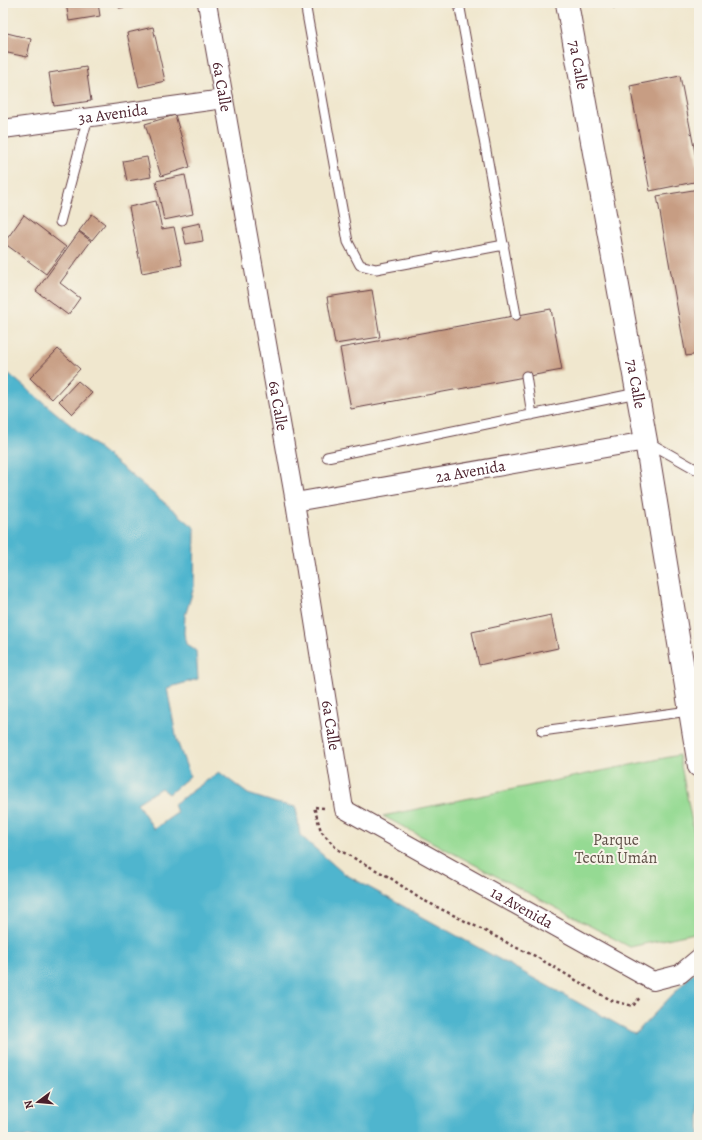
<svg xmlns="http://www.w3.org/2000/svg" width="702" height="1140" font-family="Alegreya,serif">
  <style>
    .green { fill: #95da93; stroke: #707c5f }
    .water { fill: #50b5ce; stroke: #4d6a7c }
    .building { fill: #c79d83 }
    .lines { fill: none; stroke-linecap: round; stroke-linejoin: round }
    .service-casing { stroke: #633d43; stroke-width: 11 }
    .minor-casing { stroke: #633d43; stroke-width: 20 }
    .tertiary-casing { stroke: #633d43; stroke-width: 24 }
    .path { stroke: #633d43; stroke-width: 2.5; stroke-dasharray: 3 3; stroke-linecap: butt }
    .service { stroke: #fff; stroke-width: 9 }
    .minor { stroke: #fff; stroke-width: 18 }
    .tertiary { stroke: #fff; stroke-width: 22 }
    .labels { text-anchor: middle; dominant-baseline: central; stroke-width: 4; stroke-linejoin: round; paint-order: stroke }
    .street-label { font-size: 16px; fill: #4a1f2b; stroke: #f7f3e8 }
    .park-label { font-size: 16px; fill: #5d4e45; stroke: #f7f3e8 }
  </style>
  <rect width="100%" height="100%" fill="#f7f3e8"/>
  <filter id="ink" filterUnits="userSpaceOnUse"><feTurbulence type="fractalNoise" baseFrequency=".025" numOctaves="2"/><feDisplacementMap in="SourceGraphic" scale="8" xChannelSelector="R" yChannelSelector="G"/><feConvolveMatrix kernelMatrix="1 2 1 2 8 2 1 2 1" color-interpolation-filters="sRGB"/></filter>
  <filter id="wash" filterUnits="userSpaceOnUse"><feTurbulence type="fractalNoise" baseFrequency=".012" numOctaves="4" result="noise"/><feDisplacementMap in="SourceGraphic" scale="16" xChannelSelector="R" yChannelSelector="G"/><feGaussianBlur stdDeviation="0.9" result="paint"/><feColorMatrix in="noise" values="0 0 0 0 0 0 0 0 0 0 0 0 0 0 0 0 0 1.4 0 .05"/><feComposite in="paint" operator="in"/></filter>
  <g filter="url(#wash)">
    <rect width="100%" height="100%" fill="#f0e7ce"/>
    <!-- green -->
    <path class="green" d="M679,755L699,859V932L630,947L383,816Z"/>
    <!-- water -->
    <path class="water" d="M3,369L195,528L194,587L185,616L184,633L186,644L196,651L198,679L167,688L177,741L190,776L169,794L161,788L137,803L154,829L177,813L174,804L219,772L248,794L276,803L296,807L300,835L343,873L635,1034L699,967V1137H3Z"/>
    <g id="blocks">
      <!-- building -->
      <path class="building" d="M66,3H98L100,16L69,21Z
        M118,3H145V4L119,8Z
        M612,3H637L638,4L613,8Z
        M153,27L165,81L139,87L127,33Z
        M3,32L31,39L27,57L3,52Z
        M86,67L91,101L54,106L49,73Z
        M680,76L699,173V181L650,191L630,86Z
        M175,115L190,167L161,176L145,124Z
        M147,157L151,177L127,181L123,161Z
        M185,175L193,214L164,220L156,181Z
        M699,189V354L686,356L657,196Z
        M156,201L162,229L174,227L182,265L142,273L129,207Z
        M92,214L105,224L92,240L79,231Z
        M24,215L66,247L46,274L4,243Z
        M200,223L203,241L186,244L182,227Z
        M79,232L91,241L60,283L80,298L68,315L36,291Z
        M372,290L380,337L335,344L327,297Z
        M551,309L562,370L351,409L340,348Z
        M58,349L80,369L52,399L30,378Z
        M78,381L92,393L72,414L59,401Z
        M551,615L558,648L479,665L472,632Z"/>
    </g>
  </g>
  <g filter="url(#ink)">
    <use href="#blocks" fill-opacity="0" stroke="#633d43" stroke-width="1"/>
    <g class="lines">
      <defs>
        <path id="service" d="M305,3L348,242L360,265L376,269L504,245
          M459,3L516,315
          M60,222L88,117
          M526,376L532,415
          M648,442L699,471
          M327,457L637,393
          M542,731L689,711"/>
        <g id="minor">
          <path id="s1" d="M207,3L295,502L344,809L653,981L680,974L699,958"/>
          <path id="s2" d="M3,129L224,99"/>
          <path id="s3" d="M295,502L646,441"/>
        </g>
        <g id="tertiary">
          <path id="s4" d="M567,3L646,441L699,766"/>
        </g>
      </defs>
      <!-- service casing -->
      <use href="#service" class="service-casing"/>
      <!-- minor casing -->
      <use href="#minor" class="minor-casing"/>
      <!-- tertiary casing -->
      <use href="#tertiary" class="tertiary-casing"/>
      <!-- path -->
      <path class="path" d="M324,808L314,807L321,831L337,849L389,877L419,898L489,933L515,947L535,956L596,992L613,1001L633,1006L641,996"/>
      <!-- service -->
      <use href="#service" class="service"/>
      <!-- minor -->
      <use href="#minor" class="minor"/>
      <!-- tertiary -->
      <use href="#tertiary" class="tertiary"/>
    </g>
  </g>
  <g class="labels">
    <!-- street labels -->
    <g class="street-label">
      <text stroke="none"><textPath href="#s4" startOffset="63">7a Calle</textPath></text>
      <text stroke="none"><textPath href="#s1" startOffset="85">6a Calle</textPath></text>
      <text stroke="none"><textPath href="#s2" startOffset="111">3a Avenida</textPath></text>
      <text stroke="none"><textPath href="#s4" startOffset="387">7a Calle</textPath></text>
      <text stroke="none"><textPath href="#s1" startOffset="409">6a Calle</textPath></text>
      <text stroke="none"><textPath href="#s3" startOffset="178">2a Avenida</textPath></text>
      <text stroke="none"><textPath href="#s1" startOffset="733">6a Calle</textPath></text>
      <text stroke="none"><textPath href="#s1" startOffset="1021">1a Avenida</textPath></text>
    </g>
    <!-- park labels -->
    <g class="park-label">
      <text x="616" y="840">Parque<tspan x="616" dy="18">Tecún Umán</tspan></text>
    </g>
  </g>
  <!-- margin -->
  <rect width="702" height="1140" fill="none" stroke="#f7f3e8" stroke-width="16"/>
  <!-- north arrow -->
  <g transform="translate(38 1102) rotate(254)" stroke="#f7f3e8" stroke-width="3" paint-order="stroke">
  <path d="M0-3L7 15L0 10L-7 15Z" fill="#4a1f2b"/>
  <text y="-6" font-size="11" font-weight="bold" text-anchor="middle" fill="#4a1f2b">N</text>
  </g>
</svg>
